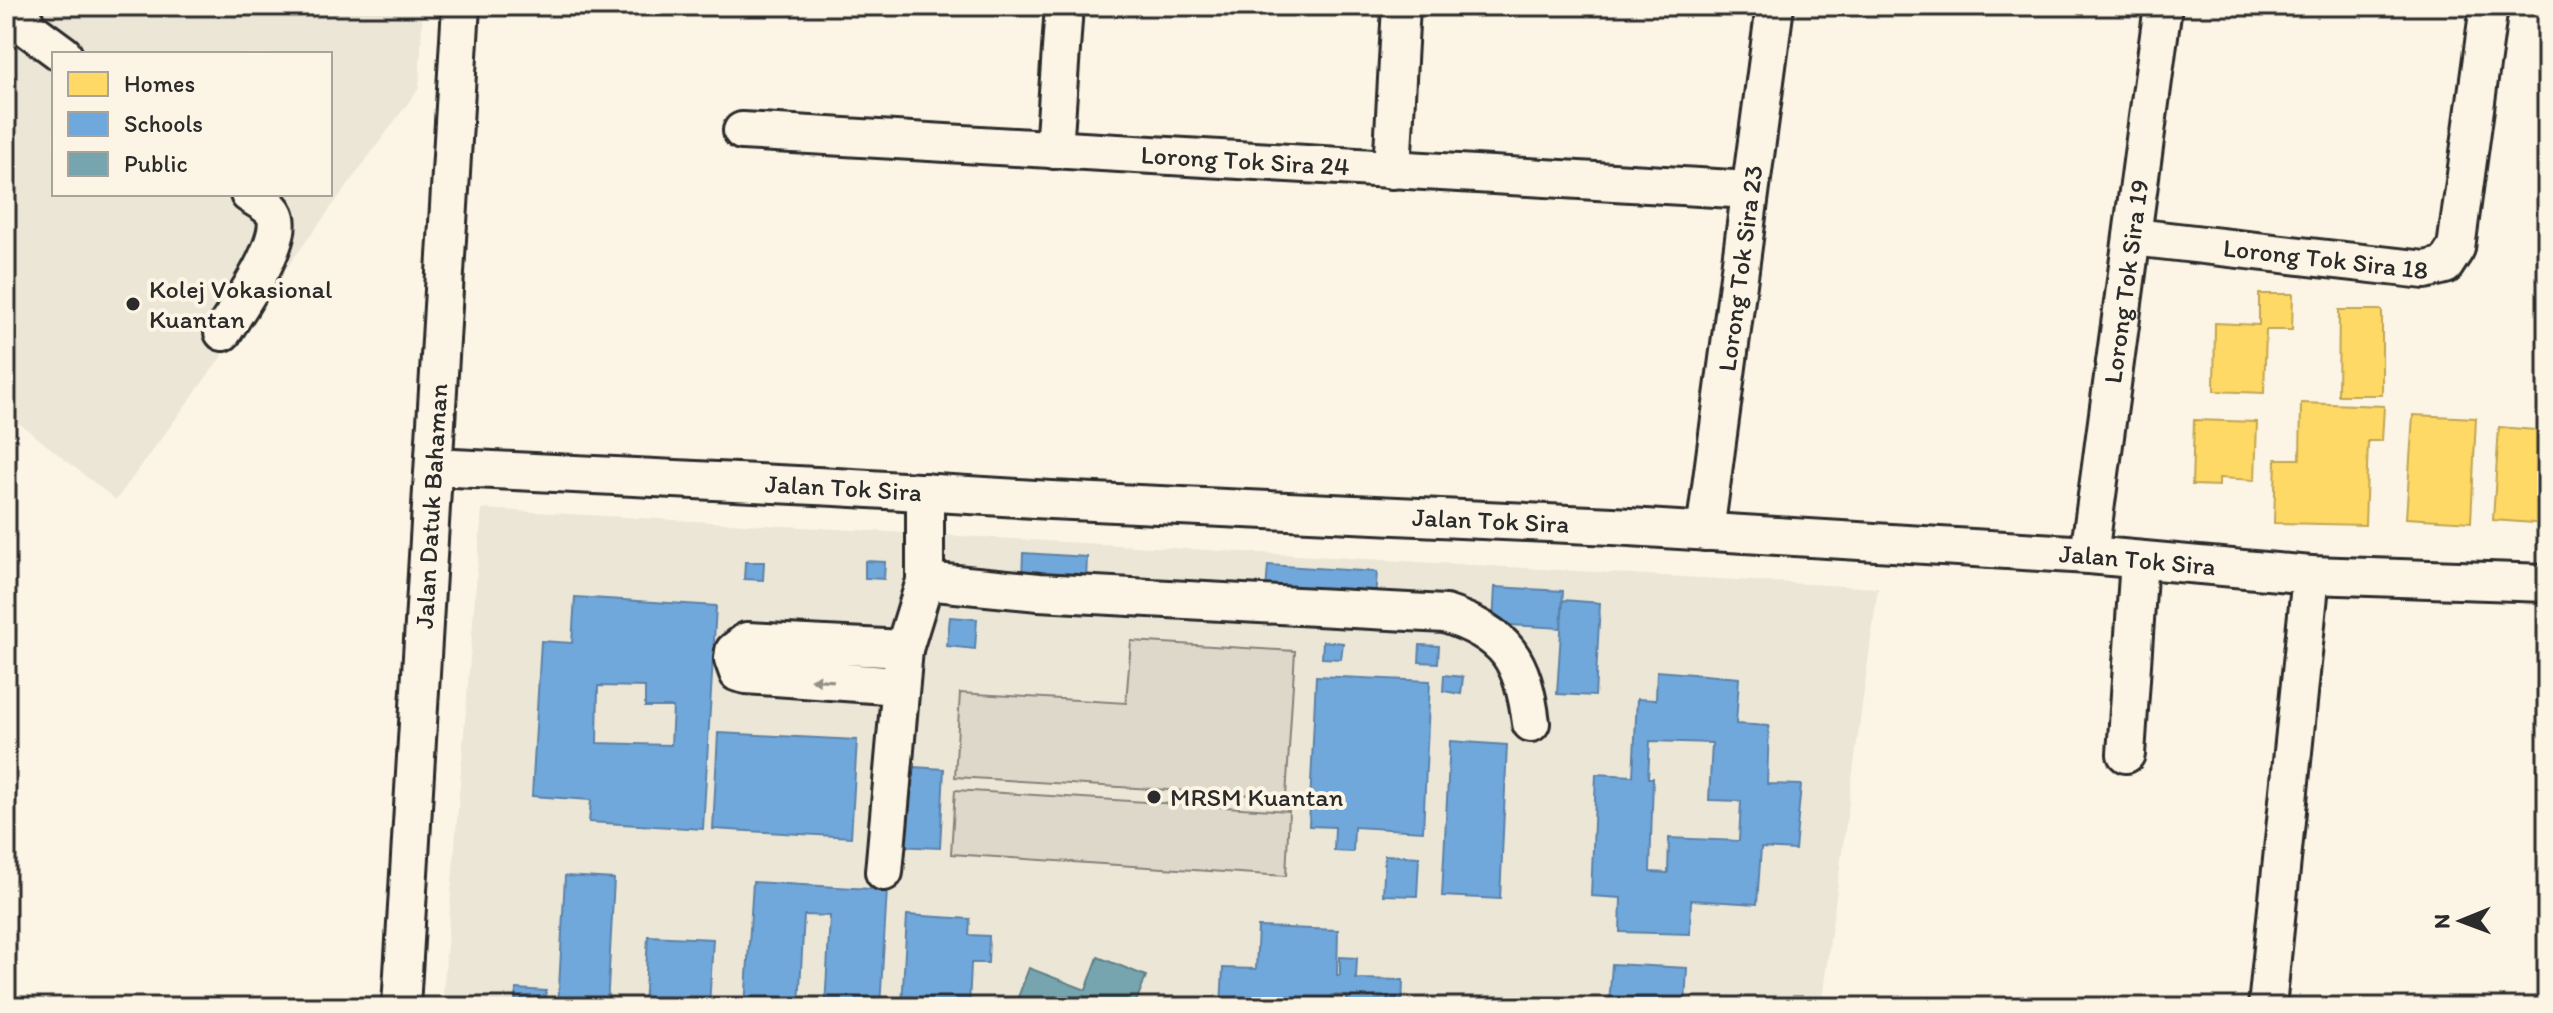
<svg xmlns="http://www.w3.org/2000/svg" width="2553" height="1013" font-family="Itim,sans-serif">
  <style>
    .built { fill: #ece6d7; fill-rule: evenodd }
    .green { fill: #ded8ca; stroke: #84827a; stroke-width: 2 }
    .homes { fill: #ffd966; stroke: #bfa554; stroke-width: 2 }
    .schools { fill: #6fa8dc; stroke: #5b82a7; stroke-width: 2; fill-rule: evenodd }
    .public { fill: #76a5af; stroke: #608087; stroke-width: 2 }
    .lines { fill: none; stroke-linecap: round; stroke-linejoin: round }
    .minor-casing { stroke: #2b2b2b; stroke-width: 42 }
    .minor { stroke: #fcf5e5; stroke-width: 36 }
    .oneway { fill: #949088 }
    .poi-dot { fill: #2b2b2b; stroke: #fcf5e5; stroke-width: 3 }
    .labels { text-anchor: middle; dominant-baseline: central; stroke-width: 8; stroke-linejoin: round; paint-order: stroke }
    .street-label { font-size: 26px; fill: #2b2b2b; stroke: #fcf5e5 }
    .poi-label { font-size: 26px; fill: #2b2b2b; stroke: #fcf5e5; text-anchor: start }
  </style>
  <rect width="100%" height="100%" fill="#fcf5e5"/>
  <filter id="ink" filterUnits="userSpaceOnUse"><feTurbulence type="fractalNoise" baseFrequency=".0125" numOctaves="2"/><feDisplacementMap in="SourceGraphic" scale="16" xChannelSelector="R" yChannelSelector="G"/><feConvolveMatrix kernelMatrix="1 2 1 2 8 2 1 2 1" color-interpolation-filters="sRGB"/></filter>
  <g filter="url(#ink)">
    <!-- built -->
    <path class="built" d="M6,6H423L419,88L116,500L6,413ZM54,54H330V194H54Z
      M482,509L1878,588L1821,1007H442Z"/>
    <!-- green -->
    <path class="green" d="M1131,641L1295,651L1286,797L955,777L960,693L1126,703Z
      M955,790L1289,811L1286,876L951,854Z"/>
    <!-- homes -->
    <path class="homes" d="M2259,294H2293L2292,330H2266L2264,393L2214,391L2215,323L2259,325Z
      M2339,310H2382V395H2338Z
      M2301,403L2384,406L2382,441H2368L2365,525L2274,523L2276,459H2300Z
      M2413,415L2476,418L2471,522L2406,518Z
      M2194,420L2257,422L2255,480L2219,478V486L2192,485Z
      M2499,427L2547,431V524L2493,520Z"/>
    <!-- schools -->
    <path class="schools" d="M1023,553L1087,557L1086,582L1022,578Z
      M865,561L885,562L884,579L865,578Z
      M745,562H764L763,580L744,579Z
      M1268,565L1377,572L1375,598L1266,591Z
      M1495,587L1563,591L1561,628L1493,624Z
      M575,597L716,606L703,829L589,822L591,800L532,796L541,641L572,643ZM598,686L645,687V707H673L671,745L597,743Z
      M1563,600L1600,603L1595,696L1557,694Z
      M950,617L977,619L975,649L947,646Z
      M1323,641L1343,643L1341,659L1322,658Z
      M1420,645L1439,646L1438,663L1419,662Z
      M1657,671L1739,678L1736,724L1769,726L1767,784L1801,785L1795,850L1761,848L1757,904L1691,900L1690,934L1620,932L1621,898L1591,896L1596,774L1633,776L1637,699L1656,700ZM1650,741L1712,743L1709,800L1741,801L1739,841L1669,838L1668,873L1650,872L1653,778H1648Z
      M1444,675L1463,677L1461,694L1443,691Z
      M1316,676L1430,681L1423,831L1354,827L1353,852L1334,851L1335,827L1309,826Z
      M718,733L857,740L851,837L713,829Z
      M1450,741L1507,745L1500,899L1442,896Z
      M898,766L944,769L940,848L894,846Z
      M1385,855L1419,857L1417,896L1383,895Z
      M565,876L614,879L607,1007H558Z
      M753,882L887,890L880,1007H825L830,916L804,915L799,1007H745Z
      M907,915L970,919L969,935L989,936L988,963H971L969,1007H902Z
      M1258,927L1338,930L1337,975H1340V957L1357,958L1356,979L1403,980L1402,1007H1347V996L1332,995L1331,1001L1273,998V1007H1221L1223,968L1256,969Z
      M648,936L713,939L709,1007H644Z
      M1612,964L1687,968L1685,1004L1719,1007H1559V1003L1609,1005Z
      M516,989L546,991L545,1007H515Z"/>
    <!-- public -->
    <path class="public" d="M1098,957L1146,976L1134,1007H1035L1017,1000L1029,968L1086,990Z"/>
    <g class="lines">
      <defs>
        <g id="minor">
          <path d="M24,6L22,17L29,29L63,54"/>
          <path id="s1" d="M742,131L1750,190"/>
          <path d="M1054,150L1064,6"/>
          <path d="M1392,170L1401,6"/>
          <path id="s2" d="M2133,237L2425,270L2445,265L2456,248L2489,6"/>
          <path d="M223,332C237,309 289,237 274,213C270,206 257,199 249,194"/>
          <path id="s3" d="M434,467L836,487L1051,500L1613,526L2089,555L2311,575L2547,583"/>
          <path id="s4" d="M1705,532L1775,6"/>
          <path id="s5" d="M2089,555L2163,6"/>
          <path d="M925,581L1039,592L1445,614C1507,634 1523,660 1531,723"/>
          <path d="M900,686L746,675L738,673L733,659L734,651L747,641L904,649"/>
          <path d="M2126,754L2139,560"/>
          <path d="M884,872L904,649L925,581V492"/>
          <path id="s6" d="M401,1007L461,6"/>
          <path d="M2267,1007L2311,575"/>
        </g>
      </defs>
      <!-- minor casing -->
      <use href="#minor" class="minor-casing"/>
      <!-- minor -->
      <use href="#minor" class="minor"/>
    </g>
    <!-- one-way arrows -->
    <defs><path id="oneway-solid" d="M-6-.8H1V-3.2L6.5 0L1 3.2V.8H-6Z" transform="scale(2)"/></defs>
    <use class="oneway" href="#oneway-solid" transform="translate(822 680) rotate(-176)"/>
  </g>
  <!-- markers -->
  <g class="poi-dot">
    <circle cx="133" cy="304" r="8"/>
    <circle cx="1154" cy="797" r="8"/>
  </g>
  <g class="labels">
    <!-- street labels -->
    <g class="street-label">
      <text stroke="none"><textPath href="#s1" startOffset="504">Lorong Tok Sira 24</textPath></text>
      <text stroke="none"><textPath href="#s2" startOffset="194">Lorong Tok Sira 18</textPath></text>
      <text stroke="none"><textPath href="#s4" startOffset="266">Lorong Tok Sira 23</textPath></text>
      <text stroke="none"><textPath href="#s5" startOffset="276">Lorong Tok Sira 19</textPath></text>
      <text stroke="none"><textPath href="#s3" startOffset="410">Jalan Tok Sira</textPath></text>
      <text stroke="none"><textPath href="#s6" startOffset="502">Jalan Datuk Bahaman</textPath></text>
      <text stroke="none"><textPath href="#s3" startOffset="1058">Jalan Tok Sira</textPath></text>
      <text stroke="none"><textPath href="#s3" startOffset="1706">Jalan Tok Sira</textPath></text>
    </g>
    <!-- poi labels -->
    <g class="poi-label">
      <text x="149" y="289">Kolej Vokasional<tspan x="149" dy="30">Kuantan</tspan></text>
      <text x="1170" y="797">MRSM Kuantan</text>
    </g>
  </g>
  <!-- margin -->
  <rect width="2553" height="1013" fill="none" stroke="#fcf5e5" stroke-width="32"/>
  <rect x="16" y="16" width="2521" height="981" fill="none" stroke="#2b2b2b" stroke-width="3" filter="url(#ink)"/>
  <!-- legend -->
  <rect x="52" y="52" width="280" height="144" fill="#fcf5e5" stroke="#a8a49b" stroke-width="2"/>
  <rect x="68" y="72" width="40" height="24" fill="#ffd966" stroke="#a8a49b" stroke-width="2"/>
  <text x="124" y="92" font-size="24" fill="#2b2b2b">Homes</text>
  <rect x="68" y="112" width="40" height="24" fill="#6fa8dc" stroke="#a8a49b" stroke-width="2"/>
  <text x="124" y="132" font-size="24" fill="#2b2b2b">Schools</text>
  <rect x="68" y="152" width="40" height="24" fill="#76a5af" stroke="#a8a49b" stroke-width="2"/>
  <text x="124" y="172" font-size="24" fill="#2b2b2b">Public</text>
  <!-- north arrow -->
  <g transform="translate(2461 921) rotate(269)" stroke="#fcf5e5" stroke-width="6" paint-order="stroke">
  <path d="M0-6L14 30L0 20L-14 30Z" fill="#2b2b2b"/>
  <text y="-12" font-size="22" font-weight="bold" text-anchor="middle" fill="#2b2b2b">N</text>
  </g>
</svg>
